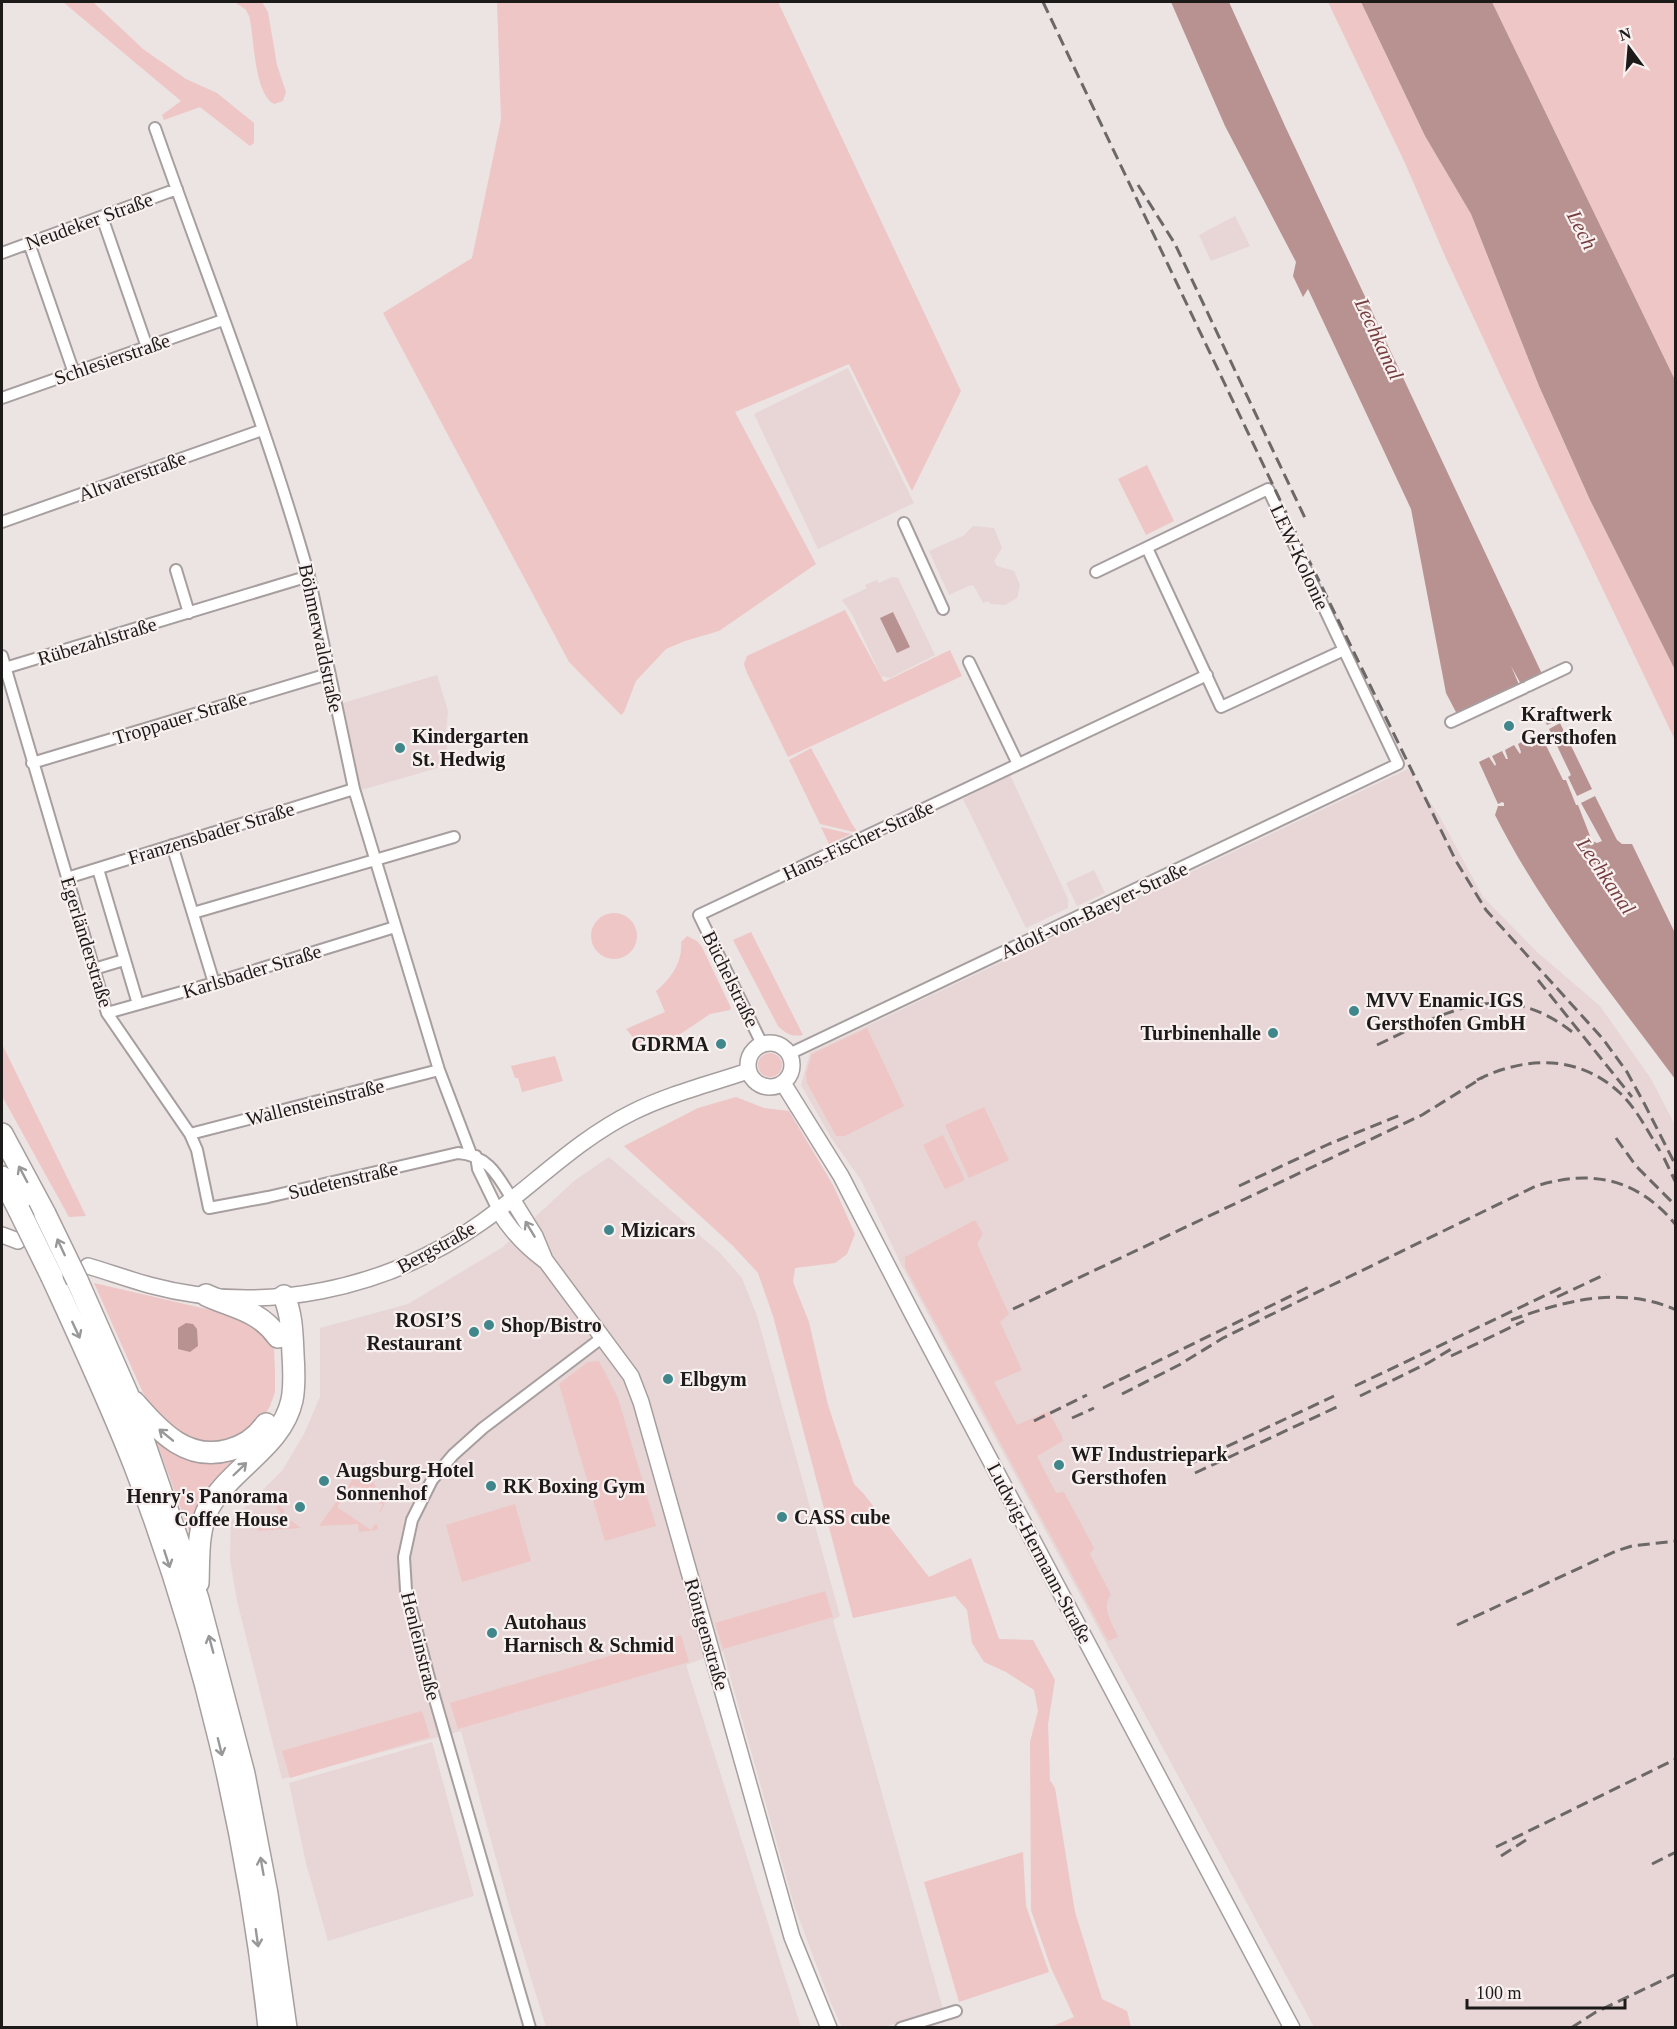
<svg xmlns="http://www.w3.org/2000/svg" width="1677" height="2029" font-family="Georgia,serif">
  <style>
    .built { fill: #e7d6d5 }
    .green { fill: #eec6c5 }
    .water { fill: #b89291 }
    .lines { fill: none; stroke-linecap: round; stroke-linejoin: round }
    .street-casing { stroke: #a79f9f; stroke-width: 14 }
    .secondary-casing { stroke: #a79f9f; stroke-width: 18 }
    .highway-casing { stroke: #a79f9f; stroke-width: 24 }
    .street { stroke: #fff; stroke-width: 10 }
    .secondary { stroke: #fff; stroke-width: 15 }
    .highway { stroke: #fff; stroke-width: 21 }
    .rail { stroke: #6d6868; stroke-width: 3; stroke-dasharray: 12 6; stroke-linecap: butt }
    .highway-bridge-casing { stroke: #a79f9f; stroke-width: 24; stroke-linecap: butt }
    .highway-bridge { stroke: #fff; stroke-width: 21 }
    .oneway { stroke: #999898 }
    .poi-dot { fill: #3f878b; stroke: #f9f0f0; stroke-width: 2 }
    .labels { text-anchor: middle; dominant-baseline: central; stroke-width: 4.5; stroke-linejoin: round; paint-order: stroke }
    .street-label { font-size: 20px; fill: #1d1a1a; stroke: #f9f0f0 }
    .poi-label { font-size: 20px; font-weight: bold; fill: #1d1a1a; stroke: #f9f0f0; text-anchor: start }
    .water-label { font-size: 21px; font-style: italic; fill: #743d3e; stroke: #f9f0f0 }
  </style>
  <rect width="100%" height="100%" fill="#ece3e3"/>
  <!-- built -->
  <path class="built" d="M1235,216L1250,246L1211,261L1199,235Z
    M848,368L914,503L818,549L754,414Z
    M973,526L994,528L1002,548L994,561L997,566L1014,571L1020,585L1017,598L1005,605L991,604L987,601L983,603L974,586L971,585L949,595L929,551L963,536Z
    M892,577L898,578L935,655L890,678L881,676L852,614L842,600L867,588L865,585L877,580L879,583Z
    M437,675L448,711L446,732L448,765L361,790L343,703Z
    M1408,769L1440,817L1483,897L1537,952L1600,1006L1651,1079L1675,1125V2027H1314L901,1264L861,1180L832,1139L801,1085L810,1053Z
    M1010,775L1068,899V908L1026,928L963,799Z
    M1094,870L1105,893L1077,906L1066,883Z
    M609,1157L719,1252L742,1278L757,1316L840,1616L833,1620L943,2009L884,2027H842L830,2001L795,1908L723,1651L686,1665L801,2027H546L511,1913L461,1731L282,1779L237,1601L230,1560L231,1521L282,1471L304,1434L320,1397V1328L408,1304L503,1247L574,1181Z
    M432,1742L474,1896L328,1941L306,1863L289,1783Z"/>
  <!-- green -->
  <path class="green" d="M63,2H93L143,49L186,79L217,93L254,123V143L250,146L200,107L164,120L162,115L181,101Z
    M235,2H262L268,12L277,65L286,92L283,101L274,104C253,92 255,38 249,16L246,10Z
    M497,2H778L961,391L912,491L849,364L735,412L816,564L719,631L685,641L666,649L636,681L624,712L621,715L569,662L383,313L472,258L501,120Z
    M1328,2H1361L1425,136L1471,214L1539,386L1590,500L1675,670V740L1503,381L1445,256L1405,163Z
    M1492,2H1675V380Z
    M1147,465L1174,521L1146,535L1118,479Z
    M845,610L884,682L950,650L962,676L788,757L747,673L744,664L747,656Z
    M811,748L852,824L857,831L854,832L820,824L789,760Z
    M821,827L851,834L829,844Z
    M591 936a23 23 0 1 1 46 0a23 23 0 1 1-46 0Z
    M751,932L803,1035C792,1037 786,1034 778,1026L733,940Z
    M687,936L697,941L702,947L731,1008L730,1010L710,1014L654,1052H645L626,1029L665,1012L656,991C671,979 683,961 681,942Z
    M867,1028L904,1106L845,1136H836L807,1083L806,1073L812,1054Z
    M2,1044L86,1216L69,1217L2,1096Z
    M758 1065a12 12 0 1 1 24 0a12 12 0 1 1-24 0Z
    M555,1056L563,1081L522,1092L518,1078H515L511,1066Z
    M736,1097L764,1108L789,1111L833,1185L855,1234L847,1254L835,1263L795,1268L793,1282L809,1322L828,1405L854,1484L863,1493L929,1577L971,1558L999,1639L1033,1640L1055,1680L1048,1724L1050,1780L1055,1788L1075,1912L1102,1999L1127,2011L1131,2027H1051L1074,2017L1051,1968L1031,1910L1030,1742L1038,1711L1034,1690L1006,1672L984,1662L972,1643L967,1610L955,1596L853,1618L773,1316L758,1273L733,1246L624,1146L698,1108Z
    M984,1107L1009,1160L969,1178L945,1125Z
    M943,1135L965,1180L945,1189L923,1145Z
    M975,1220L983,1234L977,1244L1009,1314L1000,1322L1022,1370L994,1382L1017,1425L1048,1411L1062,1436L1063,1441L1037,1456L1056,1493L1064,1492L1094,1548L1090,1554L1111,1595C1100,1607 1113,1624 1118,1637L1108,1641L905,1267V1257Z
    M94,1283L245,1318L269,1334L274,1349L275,1371V1392L270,1406L263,1418L255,1428L222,1445L192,1443L152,1409L144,1395Z
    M599,1361L618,1398L656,1526L605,1541L559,1384L588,1362Z
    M288,1400L193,1542L153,1432L177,1449L256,1442Z
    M365,1462L381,1499L389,1496L380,1513L379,1512L383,1505L353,1485L348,1491L345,1490Z
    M339,1498L342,1500L337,1507L371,1530L376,1523L378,1528L376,1530L359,1532L358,1524L319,1526Z
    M515,1504L531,1561L462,1582L446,1525Z
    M279,1505L285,1511L282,1514L301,1528L257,1531L263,1521L269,1526L281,1513L276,1507Z
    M825,1591L833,1617L723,1649L715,1623Z
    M681,1635L689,1662L458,1729L450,1703Z
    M422,1711L430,1737L290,1778L282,1751Z
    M1023,1852L1026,1906L1049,1972L959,2002L924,1882Z"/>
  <!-- water -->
  <path class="water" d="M1171,2H1229L1285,126L1543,676L1522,686L1511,666L1520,687C1496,693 1477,703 1458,716L1446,693L1411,509L1308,289L1303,297L1293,276L1296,262L1225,126Z
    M1361,2H1492L1675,380V670L1590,500L1539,386L1471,214L1425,136Z
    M893,612L910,647L897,653L880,618Z
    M1553,708L1559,720L1547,725L1542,714Z
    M1560,723L1592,789L1577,796L1568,777L1571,775L1549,729Z
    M1540,733L1563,780H1566L1576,805H1578L1592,841L1597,843L1602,841L1581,803L1595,796L1617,840L1622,844H1632L1675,933V1079C1612,994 1543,910 1495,815L1498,806H1504V803L1502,802L1498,804L1479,762L1489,757L1495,766L1496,764L1492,756L1502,751L1506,759H1508L1505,750L1514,745L1520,754L1521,752L1518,744L1527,739L1531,747H1533L1530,738Z
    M186,1323L193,1324L197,1329L198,1346L190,1352L178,1349V1328Z"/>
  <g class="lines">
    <defs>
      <path id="street" d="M155,128C207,277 266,424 309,576L354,789L439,1070L471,1154
        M102,217L147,347
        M29,243L74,373
        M2,253L177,189
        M2,398L223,320
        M2,522L262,430
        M904,523L943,609
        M176,570L189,613
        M1096,572L1268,489L1344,650L1221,707L1147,548
        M2,656L107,1013L190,1134L197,1150L209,1208L268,1197L458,1153C488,1155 498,1176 512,1199
        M969,662L1018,764
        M5,668L309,576
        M1528,686L1566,668
        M1451,722L1524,688
        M32,763L328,674
        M172,845L214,983
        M98,869L138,1004
        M67,878L354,789
        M193,913L454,837
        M94,969L124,960
        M107,1013L214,983L395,927
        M762,1044L699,915L1207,675
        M789,1054L1398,764L1344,650
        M190,1134L439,1070
        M476,1156L478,1169L498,1210
        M530,2028L432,1689L406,1590L404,1557L412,1520L432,1480L453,1455L483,1428L603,1337
        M901,2028L956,2011"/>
      <path id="secondary" d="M748 1065a22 22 0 1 1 44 0a22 22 0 1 1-44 0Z
        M783,1083L841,1176L913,1315L1292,2028
        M512,1199L535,1236L545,1260L631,1376L641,1402L792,1937L829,2028
        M498,1210C511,1231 525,1246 544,1260
        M2,1235L18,1241
        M88,1266C108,1272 128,1279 149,1285C263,1316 386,1290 482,1222C533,1186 576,1140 633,1112C669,1094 710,1084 748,1071"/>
      <path id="highway" d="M2,1134L45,1214
        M2,1177L19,1210
        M52,1277C80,1338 109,1400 134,1464C203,1642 249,1838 269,2028
        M77,1280L127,1393L198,1599L244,1774L267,1894L286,2028
        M206,1295C234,1308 259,1310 278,1337
        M134,1402C160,1431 186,1462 229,1450C244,1446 257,1437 266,1424
        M198,1583C199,1558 197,1530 209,1507C232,1467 282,1446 292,1400C295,1385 294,1369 293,1354C292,1334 292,1315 284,1296"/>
    </defs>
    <!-- street casing -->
    <use href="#street" class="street-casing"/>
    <!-- secondary casing -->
    <use href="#secondary" class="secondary-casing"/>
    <!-- highway casing -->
    <use href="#highway" class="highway-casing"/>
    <!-- street -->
    <use href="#street" class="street"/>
    <!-- secondary -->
    <use href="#secondary" class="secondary"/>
    <!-- highway -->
    <use href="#highway" class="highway"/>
    <!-- rail -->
    <path class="rail" d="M1043,2L1300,542L1456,861L1486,910L1603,1039L1627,1072L1644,1103L1676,1166
      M1138,185L1175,244L1305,518
      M1538,980L1632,1097
      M1377,1045C1449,1011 1504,976 1576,1035
      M1477,1080C1525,1056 1578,1054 1620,1093C1637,1109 1648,1132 1660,1151
      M1616,1138L1636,1166L1676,1206
      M1664,1158L1676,1183
      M1239,1186L1329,1144L1403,1114
      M1557,1297L1606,1274
      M1013,1309L1422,1115L1485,1076
      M1511,1320C1564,1301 1621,1285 1676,1310
      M1451,1356L1524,1321
      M1355,1386L1565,1286
      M1103,1388L1309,1287
      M1122,1394L1179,1365L1223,1338L1536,1186C1592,1169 1637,1178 1676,1225
      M1360,1396L1428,1363L1453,1348
      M1072,1418L1094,1408
      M1034,1421L1087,1395
      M1194,1462L1334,1396
      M1195,1473L1339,1406
      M1457,1625L1616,1551L1632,1546L1676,1541
      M1496,1847L1676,1759
      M1501,1856L1526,1840
      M1652,1864L1676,1852
      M1571,2028L1596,2012L1676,1974"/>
    <defs>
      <path id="highway-bridge" d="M19,1210L52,1277
        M45,1214L77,1280"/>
    </defs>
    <!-- highway-bridge casing -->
    <use href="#highway-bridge" class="highway-bridge-casing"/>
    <!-- highway-bridge -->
    <use href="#highway-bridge" class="highway-bridge"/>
  </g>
  <!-- one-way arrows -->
  <defs><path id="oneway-shaft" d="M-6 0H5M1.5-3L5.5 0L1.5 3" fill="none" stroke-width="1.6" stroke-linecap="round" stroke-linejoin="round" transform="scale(1.5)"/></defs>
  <g class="oneway">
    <use href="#oneway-shaft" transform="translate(23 1174) rotate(-118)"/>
    <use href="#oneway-shaft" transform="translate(530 1229) rotate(-121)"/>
    <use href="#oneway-shaft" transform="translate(61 1247) rotate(-115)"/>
    <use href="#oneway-shaft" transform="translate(76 1330) rotate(65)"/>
    <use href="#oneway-shaft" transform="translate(166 1435) rotate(-141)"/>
    <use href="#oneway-shaft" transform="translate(240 1469) rotate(-44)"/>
    <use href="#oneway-shaft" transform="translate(167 1559) rotate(72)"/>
    <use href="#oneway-shaft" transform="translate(211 1644) rotate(-105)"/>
    <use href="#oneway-shaft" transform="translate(220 1747) rotate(76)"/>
    <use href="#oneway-shaft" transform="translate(262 1866) rotate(-100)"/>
    <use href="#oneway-shaft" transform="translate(257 1938) rotate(82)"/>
  </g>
  <!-- markers -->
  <g class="poi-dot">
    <circle cx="1509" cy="726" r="6"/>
    <circle cx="400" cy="748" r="6"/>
    <circle cx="1354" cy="1011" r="6"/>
    <circle cx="1273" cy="1033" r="6"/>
    <circle cx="721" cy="1044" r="6"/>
    <circle cx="609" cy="1230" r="6"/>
    <circle cx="489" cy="1325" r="6"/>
    <circle cx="474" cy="1332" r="6"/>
    <circle cx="668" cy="1379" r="6"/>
    <circle cx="1059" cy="1465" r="6"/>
    <circle cx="324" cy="1481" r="6"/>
    <circle cx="491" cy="1486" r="6"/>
    <circle cx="300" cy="1507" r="6"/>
    <circle cx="782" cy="1517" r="6"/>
    <circle cx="492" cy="1633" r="6"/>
  </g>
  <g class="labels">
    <!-- street labels -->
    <g class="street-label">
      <text transform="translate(89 221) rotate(-20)">Neudeker Straße</text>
      <text transform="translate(112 359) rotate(-19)">Schlesierstraße</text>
      <text transform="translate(132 476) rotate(-20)">Altvaterstraße</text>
      <text transform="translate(1300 557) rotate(65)">LEW-Kolonie</text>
      <text transform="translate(321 638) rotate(78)">Böhmerwaldstraße</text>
      <text transform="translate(97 641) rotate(-17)">Rübezahlstraße</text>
      <text transform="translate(180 718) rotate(-17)">Troppauer Straße</text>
      <text transform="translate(211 833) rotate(-17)">Franzensbader Straße</text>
      <text transform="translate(858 840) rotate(-25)">Hans-Fischer-Straße</text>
      <text transform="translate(1094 910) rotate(-25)">Adolf-von-Baeyer-Straße</text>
      <text transform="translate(87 942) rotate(73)">Egerländerstraße</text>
      <text transform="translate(252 971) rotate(-17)">Karlsbader Straße</text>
      <text transform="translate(731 979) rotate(64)">Büchelstraße</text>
      <text transform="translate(315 1102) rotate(-14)">Wallensteinstraße</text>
      <text transform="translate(343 1180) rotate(-13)">Sudetenstraße</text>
      <text transform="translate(436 1247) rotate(-29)">Bergstraße</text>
      <text transform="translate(1040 1553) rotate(62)">Ludwig-Hermann-Straße</text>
      <text transform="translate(707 1634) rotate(74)">Röntgenstraße</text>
      <text transform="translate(421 1646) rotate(76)">Henleinstraße</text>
    </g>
    <!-- poi labels -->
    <g class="poi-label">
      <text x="1521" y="714">Kraftwerk<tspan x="1521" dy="23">Gersthofen</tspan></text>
      <text x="412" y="736">Kindergarten<tspan x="412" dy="23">St. Hedwig</tspan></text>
      <text x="1366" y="1000">MVV Enamic IGS<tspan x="1366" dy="23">Gersthofen GmbH</tspan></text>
      <text x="1261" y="1033" text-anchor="end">Turbinenhalle</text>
      <text x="709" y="1044" text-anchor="end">GDRMA</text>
      <text x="621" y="1230">Mizicars</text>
      <text x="462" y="1320" text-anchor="end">ROSI’S<tspan x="462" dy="23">Restaurant</tspan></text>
      <text x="501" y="1325">Shop/Bistro</text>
      <text x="680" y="1379">Elbgym</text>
      <text x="1071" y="1454">WF Industriepark<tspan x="1071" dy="23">Gersthofen</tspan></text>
      <text x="336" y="1470">Augsburg-Hotel<tspan x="336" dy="23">Sonnenhof</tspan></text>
      <text x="503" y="1486">RK Boxing Gym</text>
      <text x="288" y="1496" text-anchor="end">Henry's Panorama<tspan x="288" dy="23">Coffee House</tspan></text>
      <text x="794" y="1517">CASS cube</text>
      <text x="504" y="1622">Autohaus<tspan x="504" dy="23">Harnisch &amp; Schmid</tspan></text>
    </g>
    <!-- water labels -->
    <g class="water-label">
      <text transform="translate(1582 230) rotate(63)">Lech</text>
      <text transform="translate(1379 339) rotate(65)">Lechkanal</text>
      <text transform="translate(1606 876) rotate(56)">Lechkanal</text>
    </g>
  </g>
  <!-- border -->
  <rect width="1677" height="2029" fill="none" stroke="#1d1a1a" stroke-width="6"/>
  <!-- north arrow -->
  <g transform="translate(1629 48) rotate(344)" stroke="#f9f0f0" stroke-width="4.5" paint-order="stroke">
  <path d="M0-4.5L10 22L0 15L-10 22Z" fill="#1d1a1a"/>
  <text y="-9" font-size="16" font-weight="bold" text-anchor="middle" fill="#1d1a1a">N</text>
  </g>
  <!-- scale -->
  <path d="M1467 1999v9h158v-9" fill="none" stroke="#1d1a1a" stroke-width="3"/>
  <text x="1476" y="1999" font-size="18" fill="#1d1a1a" stroke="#f9f0f0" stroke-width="4.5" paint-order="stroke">100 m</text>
</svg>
